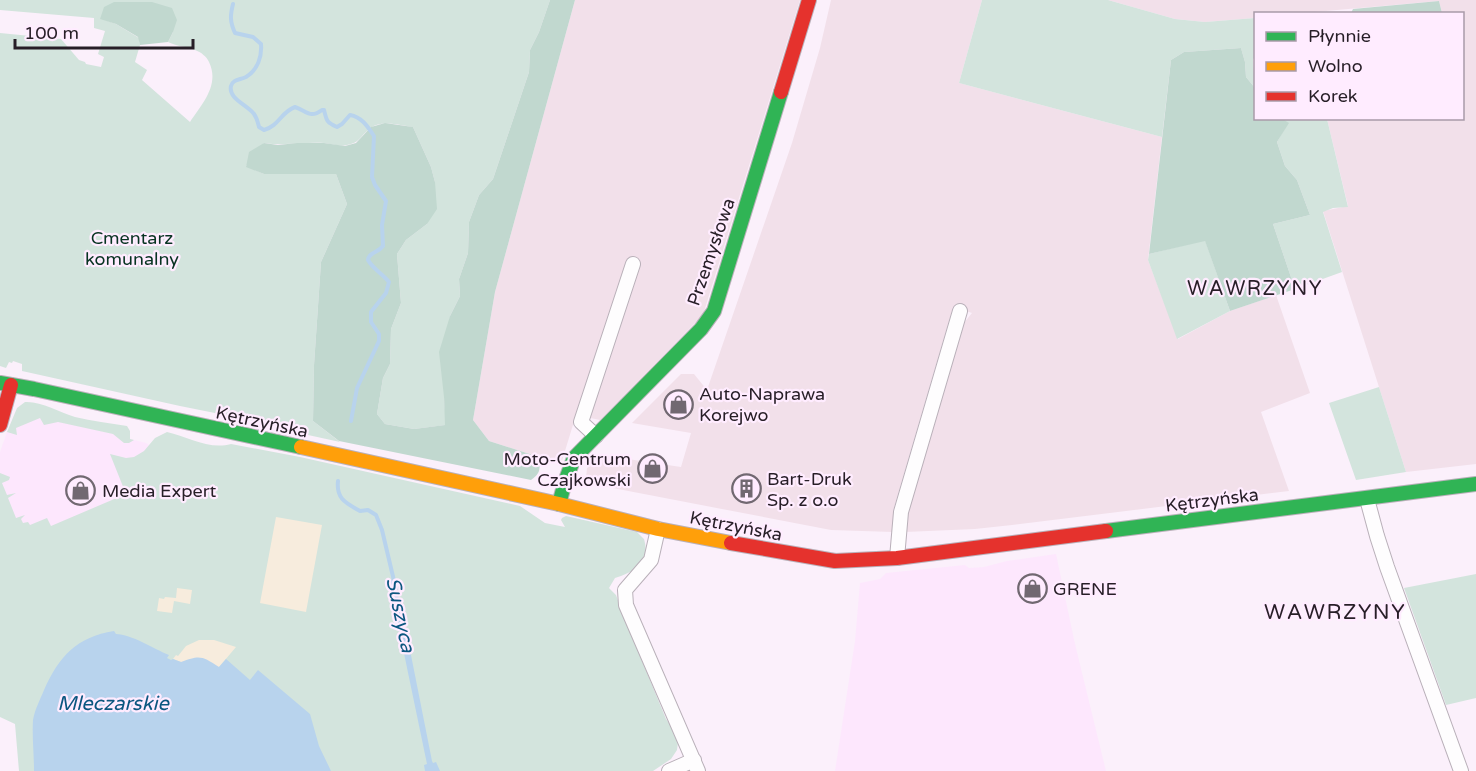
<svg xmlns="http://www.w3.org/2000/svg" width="1476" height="771" font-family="'Varela Round',sans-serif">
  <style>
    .built { fill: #fde7fd }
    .industrial { fill: #f2e0ea }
    .green { fill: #d3e4dd; fill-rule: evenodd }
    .forest { fill: #c1d8cf }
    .sand { fill: #f7ecdd }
    .water { fill: #b8d3ed }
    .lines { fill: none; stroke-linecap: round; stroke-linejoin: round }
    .stream { stroke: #b8d3ed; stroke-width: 4 }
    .street-casing { stroke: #b9b0b9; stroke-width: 16 }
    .fast-casing { stroke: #b9b0b9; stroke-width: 16 }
    .slow-casing { stroke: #b9b0b9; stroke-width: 16 }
    .jam-casing { stroke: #b9b0b9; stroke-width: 16 }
    .street { stroke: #fefdfe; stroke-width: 14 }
    .fast { stroke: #30b455; stroke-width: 14 }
    .slow { stroke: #ff9f0a; stroke-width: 14 }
    .jam { stroke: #e5322d; stroke-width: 14 }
    .labels { text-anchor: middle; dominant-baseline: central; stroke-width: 4.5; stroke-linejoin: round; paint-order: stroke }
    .park-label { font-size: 18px; fill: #073321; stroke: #ffecff }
    .street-label { font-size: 18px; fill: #271e27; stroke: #ffecff }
    .poi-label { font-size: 18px; fill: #271e27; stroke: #ffecff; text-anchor: start }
    .neighbourhood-label { font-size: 20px; letter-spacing: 1.5px; fill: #271e27; stroke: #ffecff }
    .water-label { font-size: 20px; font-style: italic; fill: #0c5780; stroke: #ffecff }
    .quarter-label { font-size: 21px; letter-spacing: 1.5px; fill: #271e27; stroke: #ffecff }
  </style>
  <rect width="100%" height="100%" fill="#fbf0fb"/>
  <!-- built -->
  <path class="built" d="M17,412L123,436L130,439L146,443L149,445L187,504L38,536L0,519V452L7,432Z
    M1056,554L1075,644L1106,771H835L855,641L860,583L880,579L886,573L965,565L969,568L984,567L1007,561Z"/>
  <!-- industrial -->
  <path class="industrial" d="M575,0H800L703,315L600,420L576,415L561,464L489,441L473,420L495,292Z
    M831,0H982L959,83L1162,137L1148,260L1178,339L1230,311L1276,295L1310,393L1261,412L1289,491L1012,525L975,529L905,532L907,510L963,324L972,313L953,307L893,511V532L831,530L592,484L593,479L586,478L587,468L601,455L681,467L691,433L632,423L681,374H694L707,390L792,143L820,48Z
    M1108,0H1476V464L1406,472L1323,211L1348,206L1327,119L1462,118V14L1442,13L1439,1L1303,13L1256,14L1255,18L1205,22L1175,19Z"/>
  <!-- green -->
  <path class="green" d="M0,0H550L539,32L530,50L529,72L493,179L479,195L469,222L468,253L459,279L460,296L450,316L444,397L446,425L414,429L385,424L377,414L383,378L390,364L391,329L401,303L397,254L406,240L427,224L435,182L431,167L413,127C400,125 380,119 369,129C360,137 359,143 347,145C340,147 332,144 324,143C304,142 284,146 264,143L246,166L264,174H336L347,204L321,262L314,365L313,421L340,442L299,433L285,427L180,406L22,371V364L13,361L12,363L9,362L6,368L0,366V33L61,39L79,60L85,62L86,64L101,67L104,57L98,54L105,31L94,28V18L0,10ZM100,18L173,32L168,42C178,47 186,46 195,50C201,52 207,57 209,62C220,85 202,104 190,122L142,80L147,70L135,62L140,45L139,38L116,24Z
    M982,0H1108L1175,19L1205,22L1255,18L1256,57L1253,59C1253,69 1255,78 1255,88L1246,77L1245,62L1241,48L1184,52L1171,60L1162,137L959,83Z
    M1283,119H1327L1348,207L1333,208L1323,212L1342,272L1295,289L1273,224L1310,215L1297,180L1285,166L1277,142L1288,123Z
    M1205,240L1230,311L1177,339L1148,260L1149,254Z
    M1379,387L1406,472L1356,480L1329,403Z
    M25,402C41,401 59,412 75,417C92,421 110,423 127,426L130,431V439L134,440L129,443H124L113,434L58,422L44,425L40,418L16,428L17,435L7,432L17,408Z
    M167,432C188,437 209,450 231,444L300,457L520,506L545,523L565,527L561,520L562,518L566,516L637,532L644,539C651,564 635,571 615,578L609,588L616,595L624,617L666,719L677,734L678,742L677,750L671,759L653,771H19L15,724L0,717V473L10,477L9,480L2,483L7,495L16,493L8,498L16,518L25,515L21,519L23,523L28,522L30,525L47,518L51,526L126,494L110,454L126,458L134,457L144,451L155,438Z
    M1476,574V698L1446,705L1404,588Z"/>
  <!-- forest -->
  <path class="forest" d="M550,0H575L495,292L473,420L489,441L539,457C540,469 541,473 531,480L339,441L313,421L314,365L321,262L347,204L336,174H264L246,167L249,152L264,143L278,145L297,143H324L345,146L356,143L371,127L385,123L413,127L431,167L435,182L437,209L427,224L406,240L397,254L401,303L391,329L390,364L383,378L377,414L385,424L414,429L445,425L444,397L439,352L450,316L460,296L459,279L468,253L469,222L479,195L493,179L529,72L530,50L539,32Z
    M1439,1L1442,13H1351L1353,9Z
    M114,2H152L172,8L177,20L173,32L168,42L140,45L138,37L116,24L100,19L104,7Z
    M1241,48L1245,62L1246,77L1255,88L1256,118L1283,119L1289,123L1277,142L1285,166L1297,180L1310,215L1273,224L1295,289L1230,311L1205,241L1149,254L1171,60L1184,52Z"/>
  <!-- sand -->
  <path class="sand" d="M276,517L322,525L306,612L260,603Z
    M177,588L192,590L190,604L174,601L172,613L157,611L159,598L164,599L165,597L176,598Z
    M199,640H214L236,647L219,667L181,662L173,659L176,655L178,656L186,646Z"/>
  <!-- water -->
  <path class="water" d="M391,580L397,582L399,606L409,645L432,761L433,763L436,762L440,771H425L424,765L427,764L395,610L392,608Z
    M114,631L116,634C131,634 154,649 169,655L167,658L171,660L173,659L181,662C200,655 202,656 219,667L226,659L250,680L258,670L310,714L319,746L331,771H34C34,754 32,737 33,720C35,709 40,700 44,690C59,656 77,637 114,631Z"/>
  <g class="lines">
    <!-- stream -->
    <path class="stream" d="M233,4C230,16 230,22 235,33L253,37L261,44C262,56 258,70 246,77C240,80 233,79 231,86C228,99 248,105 254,114C257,118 258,123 259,127L264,130C279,126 281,112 295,107C307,111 310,119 322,110H324C327,121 326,122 337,127L342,124L350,115C362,117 368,127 374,136L372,177L375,185L386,201L382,225L383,246C378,253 369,252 368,260C373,269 383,274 389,282L386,293L371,312V322L379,334V341L357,388L351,421
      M338,481C336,499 346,503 360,511L368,510L376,515L382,530L395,585"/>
    <defs>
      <path id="street" d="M596,436L581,422L633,264
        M1367,499L1377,536L1387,567L1461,771
        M658,529L651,560L625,590L626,605L698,771
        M897,558L901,512L960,311
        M669,771L694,760"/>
      <path id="fast" d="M0,383L34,389L301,447
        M559,504L565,482L574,458L701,329L714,311L781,92
        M1106,531L1476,484"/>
      <path id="slow" d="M301,447L559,504L658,529L731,543"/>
      <path id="jam" d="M781,92L809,0
        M0,425L11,385
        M731,543L835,561L897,558L1106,531"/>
    </defs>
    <!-- street casing -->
    <use href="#street" class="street-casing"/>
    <!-- fast casing -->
    <use href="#fast" class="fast-casing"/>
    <!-- slow casing -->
    <use href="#slow" class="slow-casing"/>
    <!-- jam casing -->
    <use href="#jam" class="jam-casing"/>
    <!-- street -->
    <use href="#street" class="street"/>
    <!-- fast -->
    <use href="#fast" class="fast"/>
    <!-- slow -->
    <use href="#slow" class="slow"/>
    <!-- jam -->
    <use href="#jam" class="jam"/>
  </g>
  <!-- icons -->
  <defs>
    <symbol id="shop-ring" viewBox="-11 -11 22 22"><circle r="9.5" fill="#ffecff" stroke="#716871" stroke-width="1.5"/><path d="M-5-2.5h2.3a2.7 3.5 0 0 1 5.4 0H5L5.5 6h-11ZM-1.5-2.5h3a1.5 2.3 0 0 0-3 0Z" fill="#716871"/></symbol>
    <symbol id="building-ring" viewBox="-11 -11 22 22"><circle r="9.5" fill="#ffecff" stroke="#716871" stroke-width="1.5"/><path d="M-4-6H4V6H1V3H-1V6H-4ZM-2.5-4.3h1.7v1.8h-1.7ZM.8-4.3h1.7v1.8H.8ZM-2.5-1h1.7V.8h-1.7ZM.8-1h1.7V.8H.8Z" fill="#716871"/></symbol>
  </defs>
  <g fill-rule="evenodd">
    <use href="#shop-ring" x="662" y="388" width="33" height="33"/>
    <use href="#shop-ring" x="636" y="452" width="33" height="33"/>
    <use href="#building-ring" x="730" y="472" width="33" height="33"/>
    <use href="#shop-ring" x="64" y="474" width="33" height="33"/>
    <use href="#shop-ring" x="1016" y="572" width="33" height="33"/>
  </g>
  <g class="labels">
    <!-- park labels -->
    <g class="park-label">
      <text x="132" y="238">Cmentarz<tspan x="132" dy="21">komunalny</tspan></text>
    </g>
    <!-- street labels -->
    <g class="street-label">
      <text transform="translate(711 252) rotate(-71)">Przemysłowa</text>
      <text transform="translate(262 422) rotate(12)">Kętrzyńska</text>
      <text transform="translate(1212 500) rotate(-7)">Kętrzyńska</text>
      <text transform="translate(736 526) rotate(11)">Kętrzyńska</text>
    </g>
    <!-- poi labels -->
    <g class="poi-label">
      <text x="699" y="394">Auto-Naprawa<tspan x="699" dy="21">Korejwo</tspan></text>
      <text x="631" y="459" text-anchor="end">Moto-Centrum<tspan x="631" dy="21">Czajkowski</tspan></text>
      <text x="767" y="479">Bart-Druk<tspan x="767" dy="21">Sp. z o.o</tspan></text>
      <text x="102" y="491">Media Expert</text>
      <text x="1053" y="589">GRENE</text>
    </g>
    <!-- neighbourhood labels -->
    <g class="neighbourhood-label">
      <text x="1255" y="289">WAWRZYNY</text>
    </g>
    <!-- water labels -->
    <g class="water-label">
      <text transform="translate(400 615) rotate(78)">Suszyca</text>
      <text x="113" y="704">Mleczarskie</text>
    </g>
    <!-- quarter labels -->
    <g class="quarter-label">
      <text x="1335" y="612">WAWRZYNY</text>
    </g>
  </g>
  <!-- legend -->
  <rect x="1254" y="12" width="210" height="108" fill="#ffecff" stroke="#a99aa9" stroke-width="1.5"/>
  <rect x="1266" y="32" width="30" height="9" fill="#30b455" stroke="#a99aa9" stroke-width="1.5"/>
  <text x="1308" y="42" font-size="18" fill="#271e27">Płynnie</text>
  <rect x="1266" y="62" width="30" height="9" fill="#ff9f0a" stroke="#a99aa9" stroke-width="1.5"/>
  <text x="1308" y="72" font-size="18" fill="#271e27">Wolno</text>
  <rect x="1266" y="92" width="30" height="9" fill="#e5322d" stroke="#a99aa9" stroke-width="1.5"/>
  <text x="1308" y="102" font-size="18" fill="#271e27">Korek</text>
  <!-- scale -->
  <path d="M15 39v9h178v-9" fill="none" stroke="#271e27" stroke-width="3"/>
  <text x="24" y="39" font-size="18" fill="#271e27" stroke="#ffecff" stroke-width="4.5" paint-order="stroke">100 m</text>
</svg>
